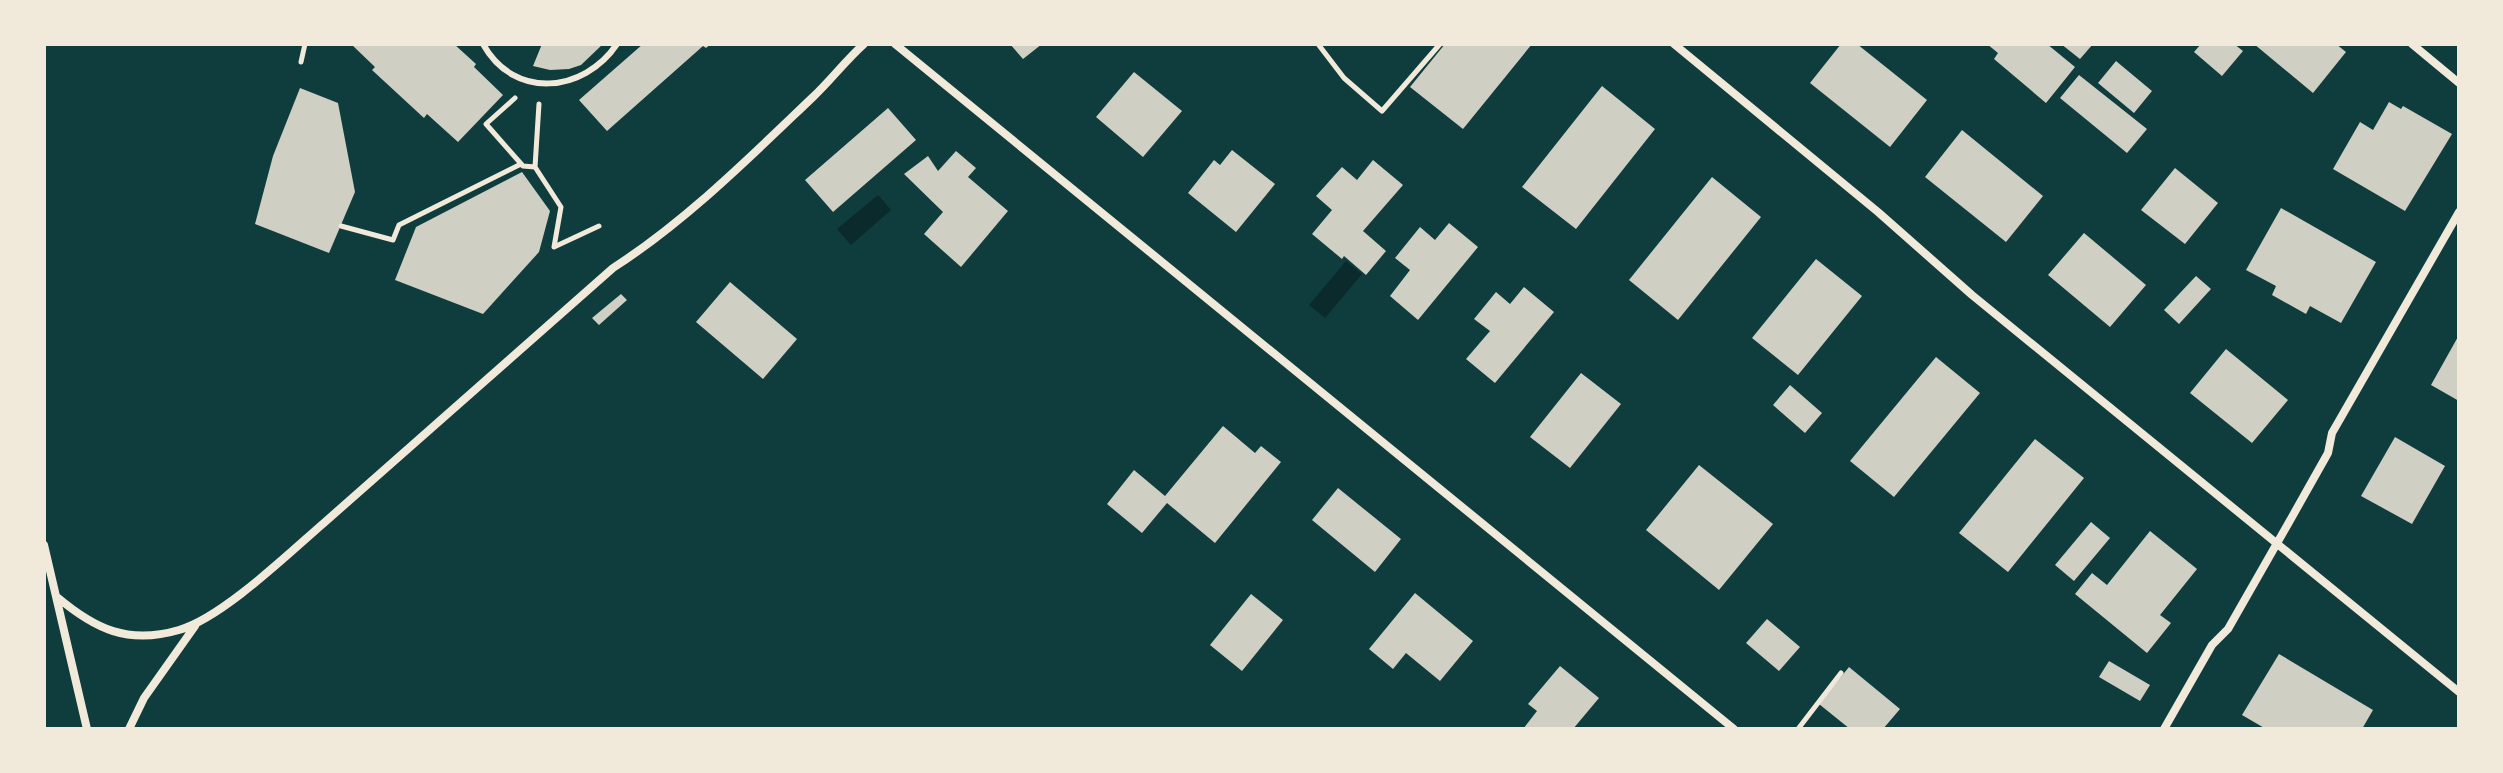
<svg xmlns="http://www.w3.org/2000/svg" width="2503" height="773" font-family="'Sofia Sans Condensed',sans-serif">
  <style>
    .water { fill: #0a2a2b }
    .building { fill: #cfcfc3 }
    .lines { fill: none; stroke-linecap: round; stroke-linejoin: round }
    .path { stroke: #f1e9da; stroke-width: 5 }
    .service { stroke: #f1e9da; stroke-width: 6 }
    .minor { stroke: #f1e9da; stroke-width: 8 }
  </style>
  <rect width="100%" height="100%" fill="#0f3d3e"/>
  <!-- water -->
  <path class="water" d="M878,195L891,210L851,245L837,229Z
    M1346,261L1362,274L1325,318L1309,305Z"/>
  <!-- building -->
  <path class="building" d="M351,44H454L476,64L474,67L503,95L458,142L427,114L424,118L372,70L375,67Z
    M542,44H603L581,65L569,69L550,70L533,66Z
    M643,44H711L706,48L703,46L607,131L579,100Z
    M1010,44H1042L1023,59Z
    M1445,44H1532L1463,129L1410,87Z
    M1841,44H1857L1927,100L1890,147L1810,83Z
    M1987,44H2047L2075,67L2046,103L1994,59L1998,53Z
    M2061,44H2093L2080,59Z
    M2201,44H2234L2243,51L2222,76L2194,52Z
    M2254,44H2336L2346,52L2313,93Z
    M2116,61L2152,91L2134,113L2098,83Z
    M1134,72L1182,111L1143,157L1096,117Z
    M2079,75L2147,129L2127,153L2060,98Z
    M1602,86L1655,129L1576,229L1522,187Z
    M300,88L338,103L355,192L329,253L255,224L273,156Z
    M2389,102L2401,109L2403,106L2452,134L2405,211L2333,169L2360,122L2373,130Z
    M888,108L916,140L833,212L805,180Z
    M1962,130L2043,196L2006,242L1925,177Z
    M1232,150L1275,184L1236,232L1188,193L1214,160L1220,165Z
    M956,151L976,168L968,177L1008,211L961,267L924,234L943,212L904,174L928,156L938,171Z
    M1373,160L1403,185L1363,231L1386,251L1366,275L1344,256L1342,259L1312,234L1332,210L1316,196L1342,167L1357,180Z
    M2175,168L2218,203L2185,244L2141,210Z
    M522,172L550,211L539,252L483,314L395,280L416,227Z
    M1712,177L1761,217L1678,320L1629,280Z
    M2281,208L2376,262L2341,323L2310,306L2306,314L2272,295L2276,286L2246,270Z
    M1449,223L1478,247L1418,320L1390,296L1410,270L1395,258L1420,227L1435,240Z
    M2084,233L2146,285L2110,327L2048,275Z
    M1816,259L1862,296L1798,375L1752,338Z
    M2196,276L2211,289L2179,324L2164,310Z
    M730,282L797,339L763,379L696,322Z
    M1524,287L1554,312L1495,383L1466,359L1490,331L1474,319L1496,292L1510,304Z
    M621,294L627,300L599,325L592,318Z
    M2459,335V401L2431,385Z
    M2226,349L2288,400L2252,443L2190,393Z
    M1936,357L1980,393L1894,497L1850,461Z
    M1581,373L1621,404L1570,468L1530,437Z
    M1790,385L1822,413L1805,433L1773,405Z
    M1223,426L1255,453L1261,446L1281,462L1215,543L1167,503L1142,533L1107,504L1134,470L1165,496Z
    M2395,437L2445,466L2412,524L2361,496Z
    M2035,439L2084,478L2008,572L1959,533Z
    M1699,465L1773,524L1719,590L1646,530Z
    M1338,488L1401,539L1375,572L1312,520Z
    M2091,522L2110,538L2074,581L2055,565Z
    M2150,531L2197,569L2160,615L2171,623L2147,653L2075,594L2092,573L2107,585Z
    M1415,593L1473,641L1440,681L1406,653L1393,669L1369,649Z
    M1251,594L1283,620L1242,671L1210,645Z
    M1767,619L1800,647L1779,671L1746,643Z
    M2279,654L2373,710L2362,729H2266L2242,715Z
    M2109,661L2150,685L2140,701L2099,677Z
    M1560,666L1599,698L1573,729H1523L1537,711L1528,704Z
    M1849,667L1900,709L1883,729H1850L1819,704Z"/>
  <g class="lines">
    <!-- path -->
    <path class="path" d="M1318,44L1344,78L1382,111L1440,44
      M301,62L305,44
      M515,98L486,124L523,166L535,167
      M539,104L535,167L561,207L554,247L599,226
      M341,226L393,240L399,225L521,164
      M1798,729L1841,673"/>
    <!-- service -->
    <path class="service" d="M483,44C514,100 584,93 617,44"/>
    <!-- minor -->
    <path class="minor" d="M895,44L1734,729
      M1674,44L1878,212L1972,295L2459,692
      M2412,44L2459,83
      M44,545L87,729
      M57,597C95,629 128,645 179,630C222,618 289,553 325,522C421,438 517,353 613,268C686,221 750,157 813,97C831,80 846,60 864,44
      M129,729L144,698L195,626
      M2164,729L2212,645L2228,629L2288,524L2328,453L2332,433L2459,212"/>
  </g>
  <!-- border -->
  <rect width="2503" height="773" fill="none" stroke="#f1e9da" stroke-width="92"/>
</svg>
